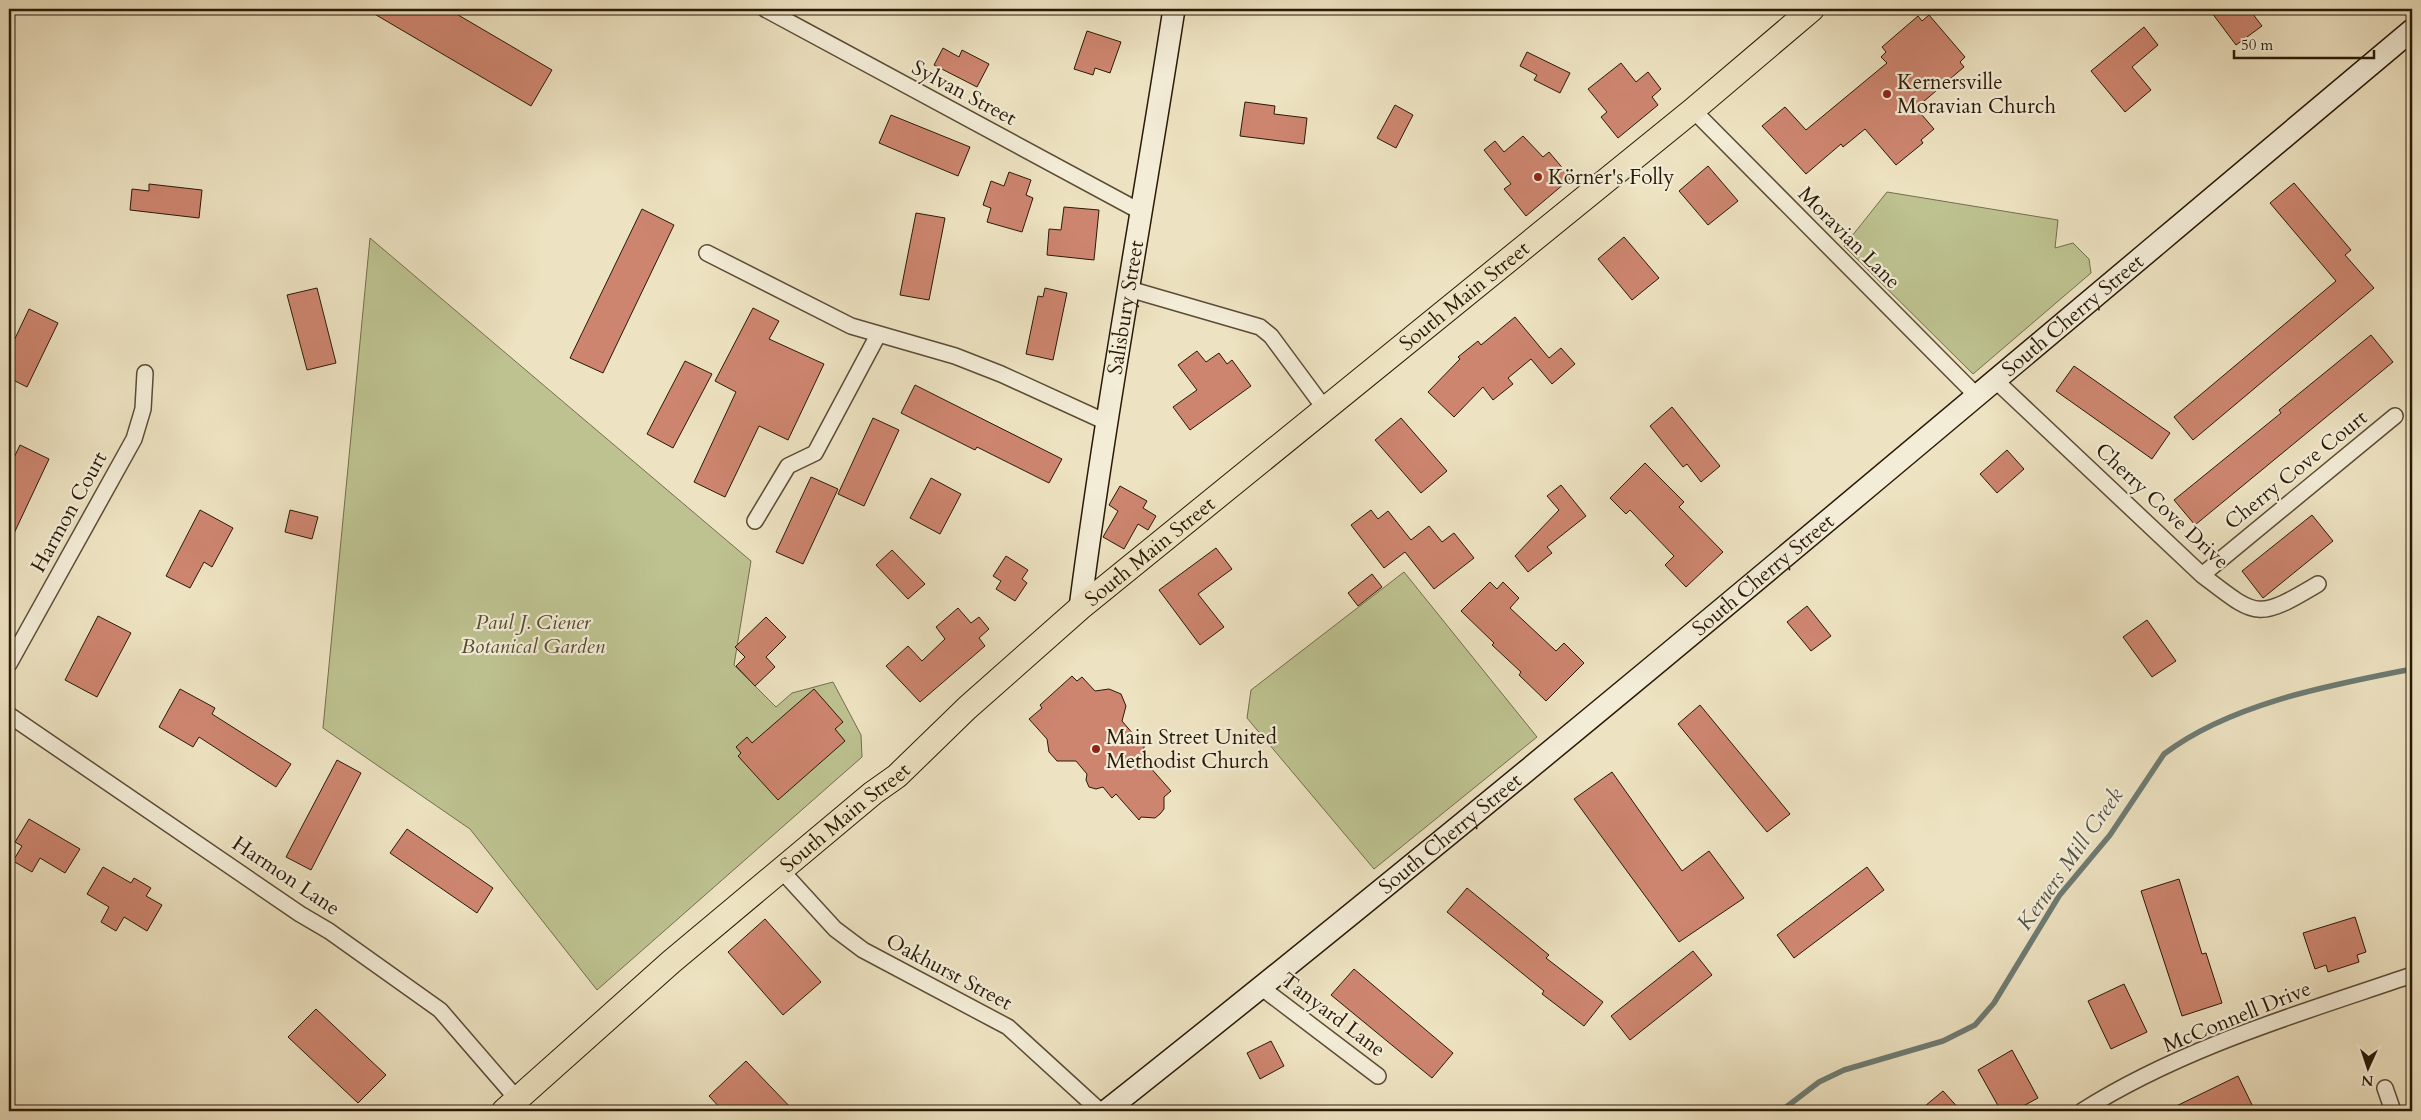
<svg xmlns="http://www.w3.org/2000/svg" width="2421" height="1120" font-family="Cardo,serif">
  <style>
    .green { fill: #bdc290; stroke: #746e4c }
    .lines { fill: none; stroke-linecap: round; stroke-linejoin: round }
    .stream { stroke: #6e7b73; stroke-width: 5.5 }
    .building { fill: #cd856f; stroke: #2a1a07 }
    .street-casing { stroke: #5b4c36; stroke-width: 18 }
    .secondary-casing { stroke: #2a1a07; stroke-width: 24 }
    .primary-casing { stroke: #2a1a07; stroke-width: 26 }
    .street { stroke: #f3ecd7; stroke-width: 15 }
    .secondary { stroke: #f3ecd7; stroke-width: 21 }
    .primary { stroke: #ede2c1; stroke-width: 24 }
    .poi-dot { fill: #8f2418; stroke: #f3ecd7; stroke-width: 2 }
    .labels { text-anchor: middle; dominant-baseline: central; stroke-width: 4.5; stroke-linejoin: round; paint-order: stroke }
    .poi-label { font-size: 21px; fill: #2a1a07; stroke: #f3ecd7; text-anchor: start }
    .street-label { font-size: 21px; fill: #2a1a07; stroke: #f3ecd7 }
    .park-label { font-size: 21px; font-style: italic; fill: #564c30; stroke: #f3ecd7 }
    .water-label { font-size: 22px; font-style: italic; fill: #525346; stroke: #f3ecd7 }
  </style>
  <rect width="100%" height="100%" fill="#ede2c1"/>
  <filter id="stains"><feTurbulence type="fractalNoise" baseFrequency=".004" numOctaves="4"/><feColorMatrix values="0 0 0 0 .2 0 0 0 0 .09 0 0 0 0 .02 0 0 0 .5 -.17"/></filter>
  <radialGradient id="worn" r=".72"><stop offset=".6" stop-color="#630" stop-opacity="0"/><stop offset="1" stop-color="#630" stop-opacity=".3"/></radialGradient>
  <!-- green -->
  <path class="green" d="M1887,192L2058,220L2055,248L2073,243L2089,259L2091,273L1973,374L1844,246Z
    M370,238L751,561L734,665L776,707L792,693L833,682L861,735L862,757L597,990L470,829L323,728Z
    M1404,572L1537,737L1374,869L1247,718L1251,690Z"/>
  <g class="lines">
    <!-- stream -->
    <path class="stream" d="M1781,1111L1819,1082L1844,1070L1943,1041L1975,1025L1994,1003L2059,896L2110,835L2164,754C2231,703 2331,685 2412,669"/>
  </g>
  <!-- building -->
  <path class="building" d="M366,9H448L552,70L531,106Z
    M2209,9H2249L2262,26L2236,45Z
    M1929,15L1965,57L1960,62L1964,67L1916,108L1934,129L1921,140L1923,143L1896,165L1865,129L1843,147L1841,144L1806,174L1762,126L1785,107L1806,130L1887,63L1881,57L1886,52L1882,47L1918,16L1922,21Z
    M2144,27L2158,45L2132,67L2151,90L2125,112L2091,71Z
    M1087,31L1121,42L1110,73L1095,68L1093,75L1074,69Z
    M943,48L959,57L962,50L989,64L977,87L934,65Z
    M1527,52L1570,73L1560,93L1534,80L1537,75L1520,66Z
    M1621,63L1636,82L1648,72L1661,89L1652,97L1658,105L1618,138L1601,117L1607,112L1588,89Z
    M1245,102L1275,106L1274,114L1307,118L1304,144L1240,136Z
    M1395,105L1413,115L1396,148L1377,138Z
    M891,115L970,147L958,176L879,143Z
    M1523,136L1543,157L1549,152L1571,178L1526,216L1504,189L1511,184L1484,150L1495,141L1504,152Z
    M1708,166L1738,201L1708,225L1679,191Z
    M1009,172L1031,180L1026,195L1033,198L1022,232L987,222L991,208L983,205L991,181L1004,186Z
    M2294,183L2351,250L2345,255L2374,288L2193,440L2174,417L2336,281L2270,203Z
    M149,184L202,190L199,218L130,210L132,189L149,191Z
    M1064,207L1099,210L1094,260L1047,255L1049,229L1061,230Z
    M642,209L674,225L603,373L570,358Z
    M916,213L945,218L929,300L900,295Z
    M1624,237L1659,278L1632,300L1598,259Z
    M317,288L336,363L307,370L287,295Z
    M1045,288L1067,293L1053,360L1026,354L1038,296L1043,297Z
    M753,308L779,321L769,339L824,364L788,440L759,426L725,497L694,482L736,392L715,381Z
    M29,309L58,323L27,387L9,378V351Z
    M1515,317L1549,358L1561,348L1575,364L1552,384L1531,359L1508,378L1513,384L1493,400L1483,387L1454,417L1428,392L1460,359L1458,357L1478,341L1481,345Z
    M2371,335L2393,362L2195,525L2174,500L2281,413L2279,410Z
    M1197,351L1206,362L1219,353L1227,364L1232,360L1251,386L1190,430L1173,407L1197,390L1178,365Z
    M685,361L712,374L673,448L647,434Z
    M2074,366L2170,433L2152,459L2056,391Z
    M915,385L1062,459L1049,483L977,447L975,450L901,413Z
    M1672,407L1720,466L1701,482L1687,464L1683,467L1650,426Z
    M873,418L899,430L864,506L838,494Z
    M1401,418L1447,471L1421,493L1375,440Z
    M20,445L49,459L9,544V468Z
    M2007,450L2024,469L1997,493L1980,474Z
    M1645,463L1684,502L1679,507L1723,552L1686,587L1665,565L1674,556L1630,510L1626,514L1610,498Z
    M811,477L838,489L803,564L776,552Z
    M931,478L961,494L940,534L910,518Z
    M1561,485L1586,516L1547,547L1552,553L1528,572L1515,556L1559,510L1547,496Z
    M1120,486L1147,501L1143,508L1156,516L1148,530L1138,524L1124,549L1103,537L1118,511L1109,505Z
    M200,510L233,528L212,567L204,562L190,588L166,576Z
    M290,510L318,517L312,539L285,532Z
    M1371,510L1378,519L1388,511L1411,540L1429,526L1442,542L1454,533L1474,558L1434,589L1405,552L1384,568L1351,525Z
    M2312,515L2333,541L2263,598L2242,571Z
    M1216,548L1232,569L1198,594L1224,627L1200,645L1159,590Z
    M892,550L925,584L908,599L876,565Z
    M1006,556L1028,570L1022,579L1027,583L1015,601L996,589L1001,581L993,576Z
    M1372,574L1382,587L1358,606L1348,593Z
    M1490,582L1497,589L1503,582L1519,598L1510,608L1556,651L1564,643L1584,663L1546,701L1519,675L1521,672L1492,645L1494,643L1461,611Z
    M1807,606L1831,636L1811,651L1787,622Z
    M958,608L971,623L979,617L989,629L979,638L985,646L920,702L886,666L908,646L922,661L945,639L936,627Z
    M98,616L131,633L97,697L65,680Z
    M766,617L786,637L766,657L775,667L755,686L736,666L745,657L735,647Z
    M2147,620L2176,661L2152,677L2123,637Z
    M1072,676L1077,681L1082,677L1095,691L1109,689L1121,694L1126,706L1122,721L1134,735L1144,741V751L1153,762L1149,766L1171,791L1164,797V809L1160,814L1155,818L1141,817L1139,820L1116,794L1112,798L1103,787L1096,789L1089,787L1086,780L1087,774L1076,761H1057L1049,752L1047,739L1029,719L1042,708L1040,705Z
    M180,689L215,708L212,714L291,764L276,787L199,737L193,747L159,727Z
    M814,689L843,722L835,729L845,741L778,800L738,756L741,753L736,747L747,737L752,743Z
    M1700,705L1790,814L1767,832L1678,724Z
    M337,760L361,773L311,870L286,857Z
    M1612,772L1682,871L1709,851L1744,898L1679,942L1574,799Z
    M29,819L80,849L65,873L40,858L32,872L13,861L22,846L15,842Z
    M407,829L493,888L477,913L390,853Z
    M103,867L131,883L134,878L151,888L146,896L162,905L147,931L124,917L116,931L101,922L109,907L87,894Z
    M1867,867L1884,890L1794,958L1777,935Z
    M2179,879L2202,954L2206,953L2222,1003L2182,1016L2141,891Z
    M1467,888L1549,955L1546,958L1603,1002L1584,1026L1542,994L1544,991L1447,912Z
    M2355,917L2366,952L2357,955L2359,962L2328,972L2326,965L2315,969L2303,933Z
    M765,919L821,982L783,1015L728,952Z
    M1693,951L1712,975L1630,1040L1611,1016Z
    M1354,969L1453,1053L1432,1078L1331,995Z
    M2124,984L2147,1032L2111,1049L2088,1001Z
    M316,1009L386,1075L358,1103L288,1037Z
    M1271,1041L1284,1066L1260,1079L1247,1053Z
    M2012,1050L2038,1098L2014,1111H2001L1978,1070Z
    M746,1061L794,1111H723L709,1096Z
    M2238,1076L2255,1111H2166Z
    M1943,1091L1961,1111H1919Z"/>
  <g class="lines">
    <defs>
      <path id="street" d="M765,9L1143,213
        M1693,110L1976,395
        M707,253L851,326L955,356L1001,374L1106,422
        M1129,289L1260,327L1271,336L1325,409
        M1995,380L2202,575C2257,617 2256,621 2318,584
        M755,521L788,466L815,453L878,335
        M2202,575L2395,416
        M9,664L134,439L143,409L145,373
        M9,715L300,914L329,931L440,1010L517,1099
        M781,870L835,929L863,950L1008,1027L1100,1111
        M1262,988L1378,1076
        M2385,1088L2393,1111
        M2082,1111C2183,1047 2301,1013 2412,975"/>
      <g id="secondary">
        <path id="s1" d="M1080,608C1106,408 1143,209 1174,9"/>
        <path id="s2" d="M1106,1111C1549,760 1979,393 2412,30"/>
      </g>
      <g id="primary">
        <path id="s3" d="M504,1111L671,962L873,793L897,776L967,708L1080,608L1693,110L1812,9"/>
      </g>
    </defs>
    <!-- street casing -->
    <use href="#street" class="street-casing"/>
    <!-- secondary casing -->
    <use href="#secondary" class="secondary-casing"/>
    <!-- primary casing -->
    <use href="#primary" class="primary-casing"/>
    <!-- street -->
    <use href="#street" class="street"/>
    <!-- secondary -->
    <use href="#secondary" class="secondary"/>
    <!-- primary -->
    <use href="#primary" class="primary"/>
  </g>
  <!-- markers -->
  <g class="poi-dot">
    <circle cx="1887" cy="94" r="5"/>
    <circle cx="1538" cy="177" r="5"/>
    <circle cx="1096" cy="749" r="5"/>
  </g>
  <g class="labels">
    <!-- poi labels -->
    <g class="poi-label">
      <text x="1897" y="82">Kernersville<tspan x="1897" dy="24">Moravian Church</tspan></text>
      <text x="1548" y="177">Körner's Folly</text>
      <text x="1106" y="737">Main Street United<tspan x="1106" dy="24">Methodist Church</tspan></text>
    </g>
    <!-- street labels -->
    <g class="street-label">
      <text transform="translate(964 93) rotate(28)">Sylvan Street</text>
      <text transform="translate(1849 238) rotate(45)">Moravian Lane</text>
      <text stroke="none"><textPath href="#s3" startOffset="1260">South Main Street</textPath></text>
      <text stroke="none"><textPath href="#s1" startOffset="304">Salisbury Street</textPath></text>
      <text stroke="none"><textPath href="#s2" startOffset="1252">South Cherry Street</textPath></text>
      <text transform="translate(2296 470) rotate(-39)">Cherry Cove Court</text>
      <text transform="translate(2162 506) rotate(43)">Cherry Cove Drive</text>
      <text transform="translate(69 512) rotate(-61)">Harmon Court</text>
      <text stroke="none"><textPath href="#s3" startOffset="855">South Main Street</textPath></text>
      <text stroke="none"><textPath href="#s2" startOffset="848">South Cherry Street</textPath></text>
      <text stroke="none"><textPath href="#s3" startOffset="450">South Main Street</textPath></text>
      <text stroke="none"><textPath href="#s2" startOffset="442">South Cherry Street</textPath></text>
      <text transform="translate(286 876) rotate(34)">Harmon Lane</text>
      <text transform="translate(949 972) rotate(28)">Oakhurst Street</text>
      <text transform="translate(1333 1015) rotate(37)">Tanyard Lane</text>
      <text transform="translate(2237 1017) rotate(-22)">McConnell Drive</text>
    </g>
    <!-- park labels -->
    <g class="park-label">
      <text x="533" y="622">Paul J. Ciener<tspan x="533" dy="24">Botanical Garden</tspan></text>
    </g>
    <!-- water labels -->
    <g class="water-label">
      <text transform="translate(2070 859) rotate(-55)">Kerners Mill Creek</text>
    </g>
  </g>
  <!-- margin -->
  <rect width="2421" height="1120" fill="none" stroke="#ede2c1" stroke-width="30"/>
  <rect x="10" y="10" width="2401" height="1100" fill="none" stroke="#2a1a07" stroke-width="2.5"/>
  <rect x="15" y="15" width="2391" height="1090" fill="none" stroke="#2a1a07"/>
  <!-- north arrow -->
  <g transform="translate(2368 1068) rotate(183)" stroke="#f3ecd7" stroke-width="4" paint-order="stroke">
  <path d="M0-4L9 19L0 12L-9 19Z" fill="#2a1a07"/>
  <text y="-8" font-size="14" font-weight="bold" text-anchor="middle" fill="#2a1a07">N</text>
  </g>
  <!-- scale -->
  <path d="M2234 50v8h140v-8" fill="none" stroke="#2a1a07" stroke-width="2.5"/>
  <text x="2241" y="50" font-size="15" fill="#2a1a07" stroke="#f3ecd7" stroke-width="4" paint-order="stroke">50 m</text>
  <rect width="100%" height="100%" filter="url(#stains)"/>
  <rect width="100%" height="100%" fill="url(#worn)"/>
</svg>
